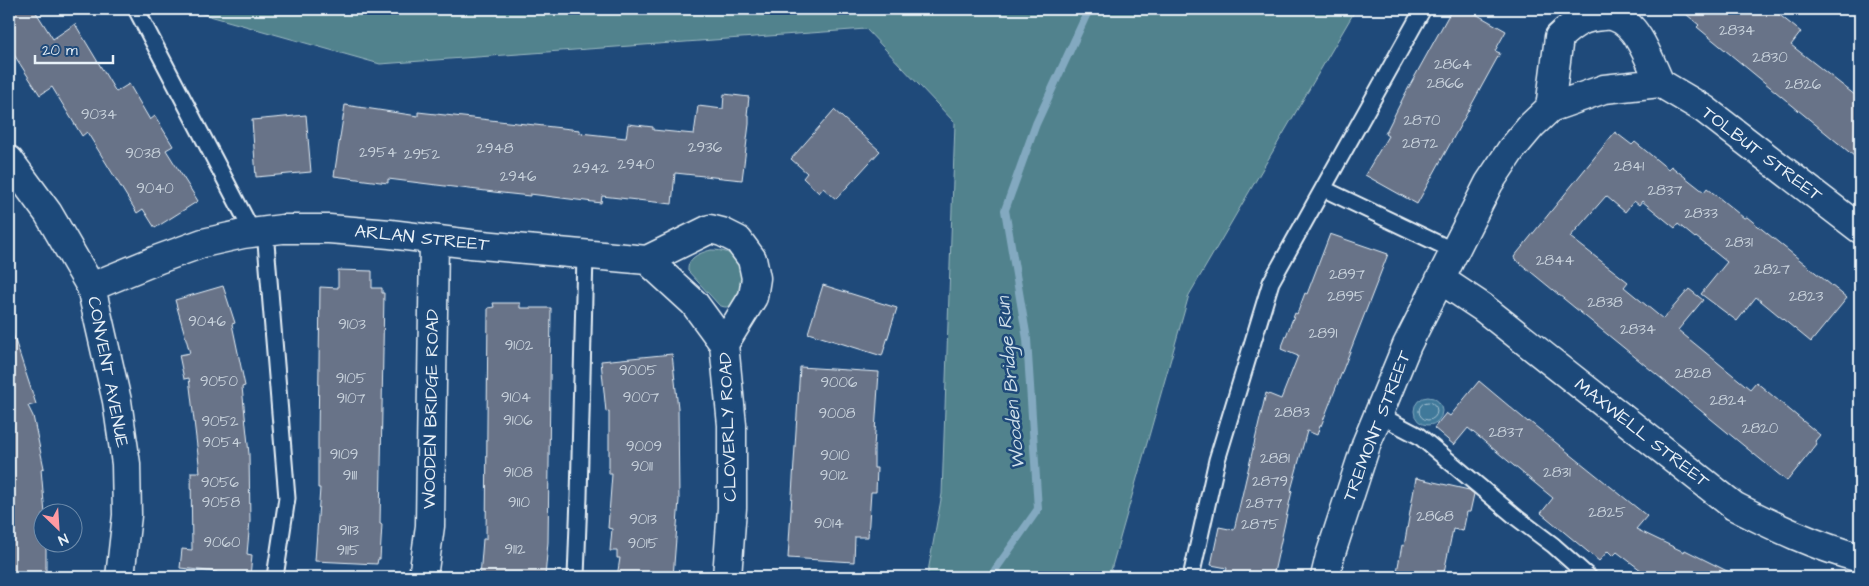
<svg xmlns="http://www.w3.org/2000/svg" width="1869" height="586" font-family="'Architects Daughter',sans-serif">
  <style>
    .green { fill: #51828d; stroke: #9cbac2 }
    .water { fill: #40799a; stroke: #83a9c0 }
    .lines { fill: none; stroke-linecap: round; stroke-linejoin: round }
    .shore { stroke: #a5c1d2; stroke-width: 1 }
    .stream { stroke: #83a9c0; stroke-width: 8 }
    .building { fill: #687388; stroke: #e8f1f8 }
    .service-casing { stroke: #e8f1f8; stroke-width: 19 }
    .minor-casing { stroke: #e8f1f8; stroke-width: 31 }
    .service { stroke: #1f4a7a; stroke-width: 15 }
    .minor { stroke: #1f4a7a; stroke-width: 28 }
    .labels { text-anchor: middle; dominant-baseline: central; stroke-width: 5; stroke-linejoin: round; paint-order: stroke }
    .number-label { font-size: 15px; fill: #c8d2dc }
    .street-label { font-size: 18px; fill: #e8f1f8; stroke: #1f4a7a }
    .water-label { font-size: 19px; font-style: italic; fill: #cfdfea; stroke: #1f4a7a }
  </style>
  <rect width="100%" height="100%" fill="#1f4a7a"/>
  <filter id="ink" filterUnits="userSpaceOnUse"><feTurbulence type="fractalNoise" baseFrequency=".02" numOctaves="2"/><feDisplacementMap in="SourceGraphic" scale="10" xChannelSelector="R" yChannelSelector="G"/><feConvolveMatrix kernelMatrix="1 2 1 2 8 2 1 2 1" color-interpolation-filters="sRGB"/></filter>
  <g filter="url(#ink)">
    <!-- green -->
    <path class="green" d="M185,9H1356L1189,295L1109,577H927L942,494L955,123L866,29L380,64Z
      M711,250C736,250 741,262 745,284C739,295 734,313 719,305L688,271C687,258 699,253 711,250Z"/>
    <!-- water -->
    <path class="water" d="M1414 411a14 14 0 1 1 28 0a14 14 0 1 1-28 0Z"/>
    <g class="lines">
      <!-- shore -->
      <path class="shore" d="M1419 411a9 9 0 1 1 18 0a9 9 0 1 1-18 0Z"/>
      <!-- stream -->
      <path class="stream" d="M999,577L995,570L1038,509L1027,339L1005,210L1036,124L1089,9"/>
    </g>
    <!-- building -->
    <path class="building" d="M9,9H34L53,39L75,24L116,92L129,84L150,120L155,116L173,146L166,150L198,201L155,228L143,209L137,213L87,132L82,136L52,87L40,95L9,47Z
      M1452,9H1467L1506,31L1495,51L1500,53L1417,204L1365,175L1388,136L1385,134L1404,96Z
      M1680,9H1772L1801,32L1791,45L1860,99V161L1697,27L1699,25Z
      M724,94L749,97L747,115H749V124L742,180L675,173L672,204L602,196L601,203L530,194V196L502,193L388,179V183L334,176L345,105L418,116V112L580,130V133L626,138L628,124L653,127V130L694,134L698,106L723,109Z
      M834,110L880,151L836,199L823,188L819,193L803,178L807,173L791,159Z
      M306,115L311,172L256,177L252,120Z
      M1615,132L1632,145L1635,142L1668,169L1671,166L1704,192L1707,188L1744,218L1747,217L1847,298L1811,342L1756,297L1737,321L1701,294L1727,262L1696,237L1695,238L1678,224L1675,228L1642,201L1639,205L1634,201L1625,212L1606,196L1570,237L1628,282L1624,287L1663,319L1689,289L1703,300L1678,330L1750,389L1756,382L1820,435L1815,441L1817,444L1787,481L1515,259L1514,257Z
      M1330,234L1388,254L1321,426H1320L1317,435L1307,431L1291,490L1292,491L1273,577H1225L1227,568L1211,565L1219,527L1234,530L1266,393L1281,399L1298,356L1281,349L1295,313L1297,314L1305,293L1307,294Z
      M338,270L372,271V288H382V293H384L380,524H382L380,559H378L377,564L315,561L320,488H318V439L320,287L338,288Z
      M823,285L897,308L882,356L808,333Z
      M223,286L235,323L232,324L245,386L242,387L249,454L250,521L247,554L252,555L250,577L217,576V572L180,568L182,549L192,550L191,472H200L189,378L184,379L179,355L190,353L175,300Z
      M493,303H520V308H551L548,542L545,577H480L483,539H486L488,308L494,307Z
      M13,334L36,404L28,406L33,416L44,468L41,469L45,514H42V544H46V577H9V335Z
      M672,354L678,408L679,500L673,577H617L620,558H617V551H610L612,529L608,528L612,474H609V411L606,412L601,361Z
      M800,367L879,372L874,447V468H877L876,492H871L868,537H855L854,562L788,558Z
      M1479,381L1528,422L1529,421L1647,516L1636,529L1684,552L1685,550L1739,577H1650L1617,552L1613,556L1608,551L1599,561L1541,513L1553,498L1468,428L1454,445L1434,428L1446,413L1450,416Z
      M1416,478L1469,490L1474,494L1470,512H1467L1463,531L1453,529L1443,577H1396L1402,545L1404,546Z"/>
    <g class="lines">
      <defs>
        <path id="service" d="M136,9L253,233
          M1324,189L1454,251
          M265,231L287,498L275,577
          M1379,415L1419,436L1517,518L1553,545L1589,577
          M576,577L579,497L585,255
          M1191,577L1217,460L1271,282L1423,9"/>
        <path id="minor" d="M1550,108L1559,37C1574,23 1583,17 1604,16C1607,16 1612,15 1615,17C1638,24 1650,62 1660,83
          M9,160L48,213L91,287L117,401L126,464L127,515L120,577
          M647,260L710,229L722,232L738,240L752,259L756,278L753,297L724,344L732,425V508L727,577
          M1440,279L1482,307L1734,506C1775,527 1815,546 1860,558
          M91,287L159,259L203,243L243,234L282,229H329L390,234L471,244L647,260L694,303L724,344
          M423,577L430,526L434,240
          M1325,577L1330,556L1367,442L1407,345L1489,183L1511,150L1532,125L1550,108L1604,89L1660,83L1704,109L1860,229"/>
      </defs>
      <!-- service casing -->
      <use href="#service" class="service-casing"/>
      <!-- minor casing -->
      <use href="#minor" class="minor-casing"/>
      <!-- service -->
      <use href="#service" class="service"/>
      <!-- minor -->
      <use href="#minor" class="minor"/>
    </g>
  </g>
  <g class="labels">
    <!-- number labels -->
    <g class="number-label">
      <text x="1737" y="30">2834</text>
      <text x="1770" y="57">2830</text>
      <text x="1453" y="64">2864</text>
      <text x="1445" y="83">2866</text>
      <text x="1803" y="84">2826</text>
      <text x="99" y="114">9034</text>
      <text x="1422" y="120">2870</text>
      <text x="1420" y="143">2872</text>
      <text x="705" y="147">2936</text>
      <text x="495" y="148">2948</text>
      <text x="378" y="152">2954</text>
      <text x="143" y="153">9038</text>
      <text x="422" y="154">2952</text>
      <text x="636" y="164">2940</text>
      <text x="1629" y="166">2841</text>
      <text x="591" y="168">2942</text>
      <text x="518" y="176">2946</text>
      <text x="155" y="188">9040</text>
      <text x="1665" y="190">2837</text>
      <text x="1701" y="213">2833</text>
      <text x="1739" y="242">2831</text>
      <text x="1555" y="260">2844</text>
      <text x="1772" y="269">2827</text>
      <text x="1347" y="274">2897</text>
      <text x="1346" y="296">2895</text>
      <text x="1806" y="296">2823</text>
      <text x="1605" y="302">2838</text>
      <text x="207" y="321">9046</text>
      <text x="352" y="324">9103</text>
      <text x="1638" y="329">2834</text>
      <text x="1323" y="333">2891</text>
      <text x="519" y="345">9102</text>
      <text x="638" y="370">9005</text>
      <text x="1693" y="373">2828</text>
      <text x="351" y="378">9105</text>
      <text x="219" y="381">9050</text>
      <text x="839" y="382">9006</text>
      <text x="516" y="397">9104</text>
      <text x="641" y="397">9007</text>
      <text x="351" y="398">9107</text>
      <text x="1728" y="400">2824</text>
      <text x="1292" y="412">2883</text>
      <text x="837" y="413">9008</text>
      <text x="518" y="420">9106</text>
      <text x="220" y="421">9052</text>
      <text x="1760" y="428">2820</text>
      <text x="1506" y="432">2837</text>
      <text x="222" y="442">9054</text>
      <text x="644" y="446">9009</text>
      <text x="344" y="454">9109</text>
      <text x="835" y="455">9010</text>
      <text x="1275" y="458">2881</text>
      <text x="642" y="466">9011</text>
      <text x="518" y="472">9108</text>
      <text x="1557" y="472">2831</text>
      <text x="350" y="475">9111</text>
      <text x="834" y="475">9012</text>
      <text x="1270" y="481">2879</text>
      <text x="220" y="482">9056</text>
      <text x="221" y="502">9058</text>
      <text x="519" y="502">9110</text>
      <text x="1264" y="503">2877</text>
      <text x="1607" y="512">2825</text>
      <text x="1435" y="516">2868</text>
      <text x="643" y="519">9013</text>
      <text x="829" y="523">9014</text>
      <text x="1260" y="524">2875</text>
      <text x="349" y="530">9113</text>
      <text x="222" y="542">9060</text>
      <text x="643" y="543">9015</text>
      <text x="515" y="549">9112</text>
      <text x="348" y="550">9115</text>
    </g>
    <!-- street labels -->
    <g class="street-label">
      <text transform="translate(1762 154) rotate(37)">TOLBUT STREET</text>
      <text transform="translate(422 238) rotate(6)">ARLAN STREET</text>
      <text transform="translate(108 372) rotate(79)">CONVENT AVENUE</text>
      <text transform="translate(431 409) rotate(-89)">WOODEN BRIDGE ROAD</text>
      <text transform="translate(1377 426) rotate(-69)">TREMONT STREET</text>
      <text transform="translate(728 427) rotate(-92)">CLOVERLY ROAD</text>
      <text transform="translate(1642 433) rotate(38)">MAXWELL STREET</text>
    </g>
    <!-- water labels -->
    <g class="water-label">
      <text transform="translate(1011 383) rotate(-95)">Wooden Bridge Run</text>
    </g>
  </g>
  <!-- margin -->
  <rect width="1869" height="586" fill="none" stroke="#1f4a7a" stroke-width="30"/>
  <rect x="15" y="15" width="1839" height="556" fill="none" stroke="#e8f1f8" stroke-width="2" filter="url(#ink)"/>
  <!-- north arrow -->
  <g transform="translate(58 528) rotate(155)"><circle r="24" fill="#1f4a7a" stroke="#6f8dac"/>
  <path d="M0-4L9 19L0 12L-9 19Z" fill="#ff9aa2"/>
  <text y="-8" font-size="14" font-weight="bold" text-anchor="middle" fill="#e8f1f8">N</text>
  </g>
  <!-- scale -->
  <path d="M35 55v8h78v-8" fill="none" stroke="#e8f1f8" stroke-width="2.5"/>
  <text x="42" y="55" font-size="15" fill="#e8f1f8" stroke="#1f4a7a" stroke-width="4" paint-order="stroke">20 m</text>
</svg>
